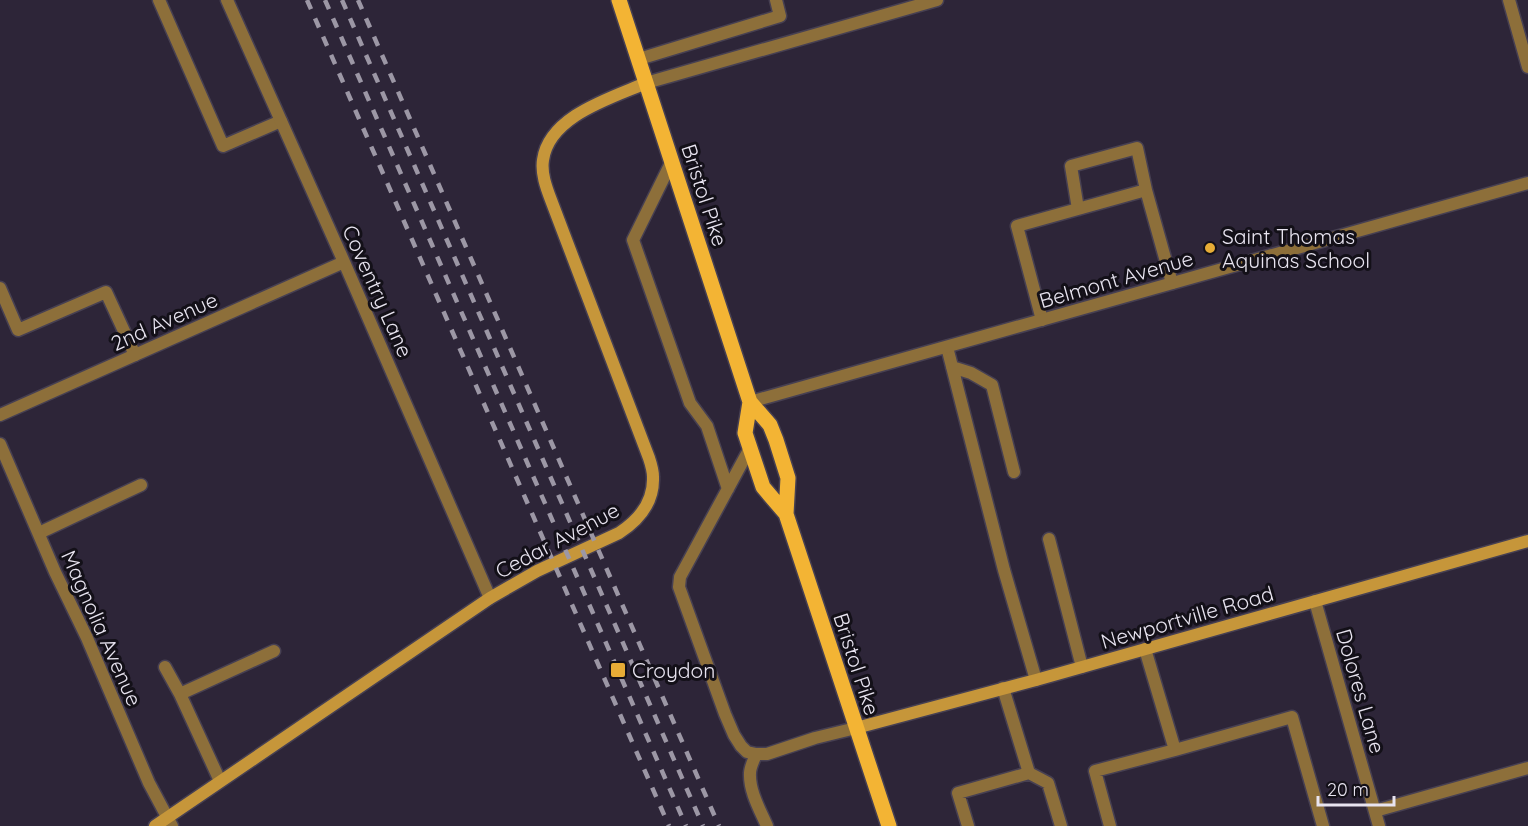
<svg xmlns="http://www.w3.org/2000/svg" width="1528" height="826" font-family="Quicksand,sans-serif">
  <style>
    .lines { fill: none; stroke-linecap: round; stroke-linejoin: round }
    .lane-casing { stroke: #474052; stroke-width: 15 }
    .street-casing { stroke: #474052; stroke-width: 15 }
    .secondary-casing { stroke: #474052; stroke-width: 15 }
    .primary-casing { stroke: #474052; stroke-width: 18 }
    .lane { stroke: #8d6f3a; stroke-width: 12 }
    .street { stroke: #8d6f3a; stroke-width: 12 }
    .secondary { stroke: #c6963a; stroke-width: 12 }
    .primary { stroke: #f3b434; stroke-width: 15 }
    .rail { stroke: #9c97a5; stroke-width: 4.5; stroke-dasharray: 10 10; stroke-linecap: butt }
    .poi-dot { fill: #e7ac36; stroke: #131018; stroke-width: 2 }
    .labels { text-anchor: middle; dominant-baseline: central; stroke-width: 6; stroke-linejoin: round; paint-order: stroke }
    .street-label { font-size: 21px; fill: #e8e4f0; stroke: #131018 }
    .poi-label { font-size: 21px; fill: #e8e4f0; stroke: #131018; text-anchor: start }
  </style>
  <rect width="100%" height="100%" fill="#2d2538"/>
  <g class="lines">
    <defs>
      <path id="lane" d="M159,0L223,146L281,121
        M639,59L780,16L776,0
        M672,161L633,240L690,403L707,426L728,489
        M1078,209L1071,166L1137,148L1146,190
        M0,288L18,330L106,292L135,355
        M1042,320L1017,226L1146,190L1172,283
        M947,347L1004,570L1036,680
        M952,367L971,373L992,385L1014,472
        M750,448L680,577L679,587L725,714L734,735L741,746L747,752L756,754H767L815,738L856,728
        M39,533L141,485
        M1049,539L1082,667
        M1145,649L1175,750L1292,717L1323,826
        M165,667L180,694
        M1003,688L1029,773L1048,783L1061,826
        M756,754C754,760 750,767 750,773C749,791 760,810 767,826
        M220,781L180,694L274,651
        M968,826L958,793L1029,773
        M1110,826L1095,771L1175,750"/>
      <path id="street" d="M227,0L344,262L490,598
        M1509,0L1528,67
        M646,83L937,0
        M750,402L1528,183
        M0,415L344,262
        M0,444L55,572L87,638L149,783L172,826
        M1315,601L1379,826
        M1375,811L1528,768"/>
      <path id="secondary" d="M856,728L1036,680L1528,541
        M155,826L490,598L537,571L619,533C639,520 654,502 653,477C653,471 651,464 649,458L551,200C546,187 541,173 543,160C549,116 611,98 646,83"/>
      <path id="primary" d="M619,0L750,402L770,425L776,440L788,478L786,514L889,826
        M750,402L745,433L763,487L786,514"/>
    </defs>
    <!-- lane casing -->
    <use href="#lane" class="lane-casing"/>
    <!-- street casing -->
    <use href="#street" class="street-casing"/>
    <!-- secondary casing -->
    <use href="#secondary" class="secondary-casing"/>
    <!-- primary casing -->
    <use href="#primary" class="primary-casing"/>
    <!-- lane -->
    <use href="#lane" class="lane"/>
    <!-- street -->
    <use href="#street" class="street"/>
    <!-- secondary -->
    <use href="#secondary" class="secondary"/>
    <!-- primary -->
    <use href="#primary" class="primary"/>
    <!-- rail -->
    <path class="rail" d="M307,0L669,826
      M325,0L686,826
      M342,0L703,826
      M358,0L719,826"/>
  </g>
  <!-- markers -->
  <g class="poi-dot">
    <circle cx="1210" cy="248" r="6"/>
    <rect x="610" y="662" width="16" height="16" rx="3"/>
  </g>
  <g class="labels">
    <!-- street labels -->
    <g class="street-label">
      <text transform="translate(705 195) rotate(72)">Bristol Pike</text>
      <text transform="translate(1116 279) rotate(-16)">Belmont Avenue</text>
      <text transform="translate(378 291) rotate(66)">Coventry Lane</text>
      <text transform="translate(164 321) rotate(-24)">2nd Avenue</text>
      <text transform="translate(557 540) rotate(-28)">Cedar Avenue</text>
      <text transform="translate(1187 617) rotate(-16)">Newportville Road</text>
      <text transform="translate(102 628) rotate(66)">Magnolia Avenue</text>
      <text transform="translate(857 664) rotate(72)">Bristol Pike</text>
      <text transform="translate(1361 691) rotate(74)">Dolores Lane</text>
    </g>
    <!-- poi labels -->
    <g class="poi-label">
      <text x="1222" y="236">Saint Thomas<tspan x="1222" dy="24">Aquinas School</tspan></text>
      <text x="632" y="670">Croydon</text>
    </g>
  </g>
  <!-- scale -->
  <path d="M1318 796v9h76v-9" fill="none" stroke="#e8e4f0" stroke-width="3"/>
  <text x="1327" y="796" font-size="18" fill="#e8e4f0" stroke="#131018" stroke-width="4.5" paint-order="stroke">20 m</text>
</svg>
